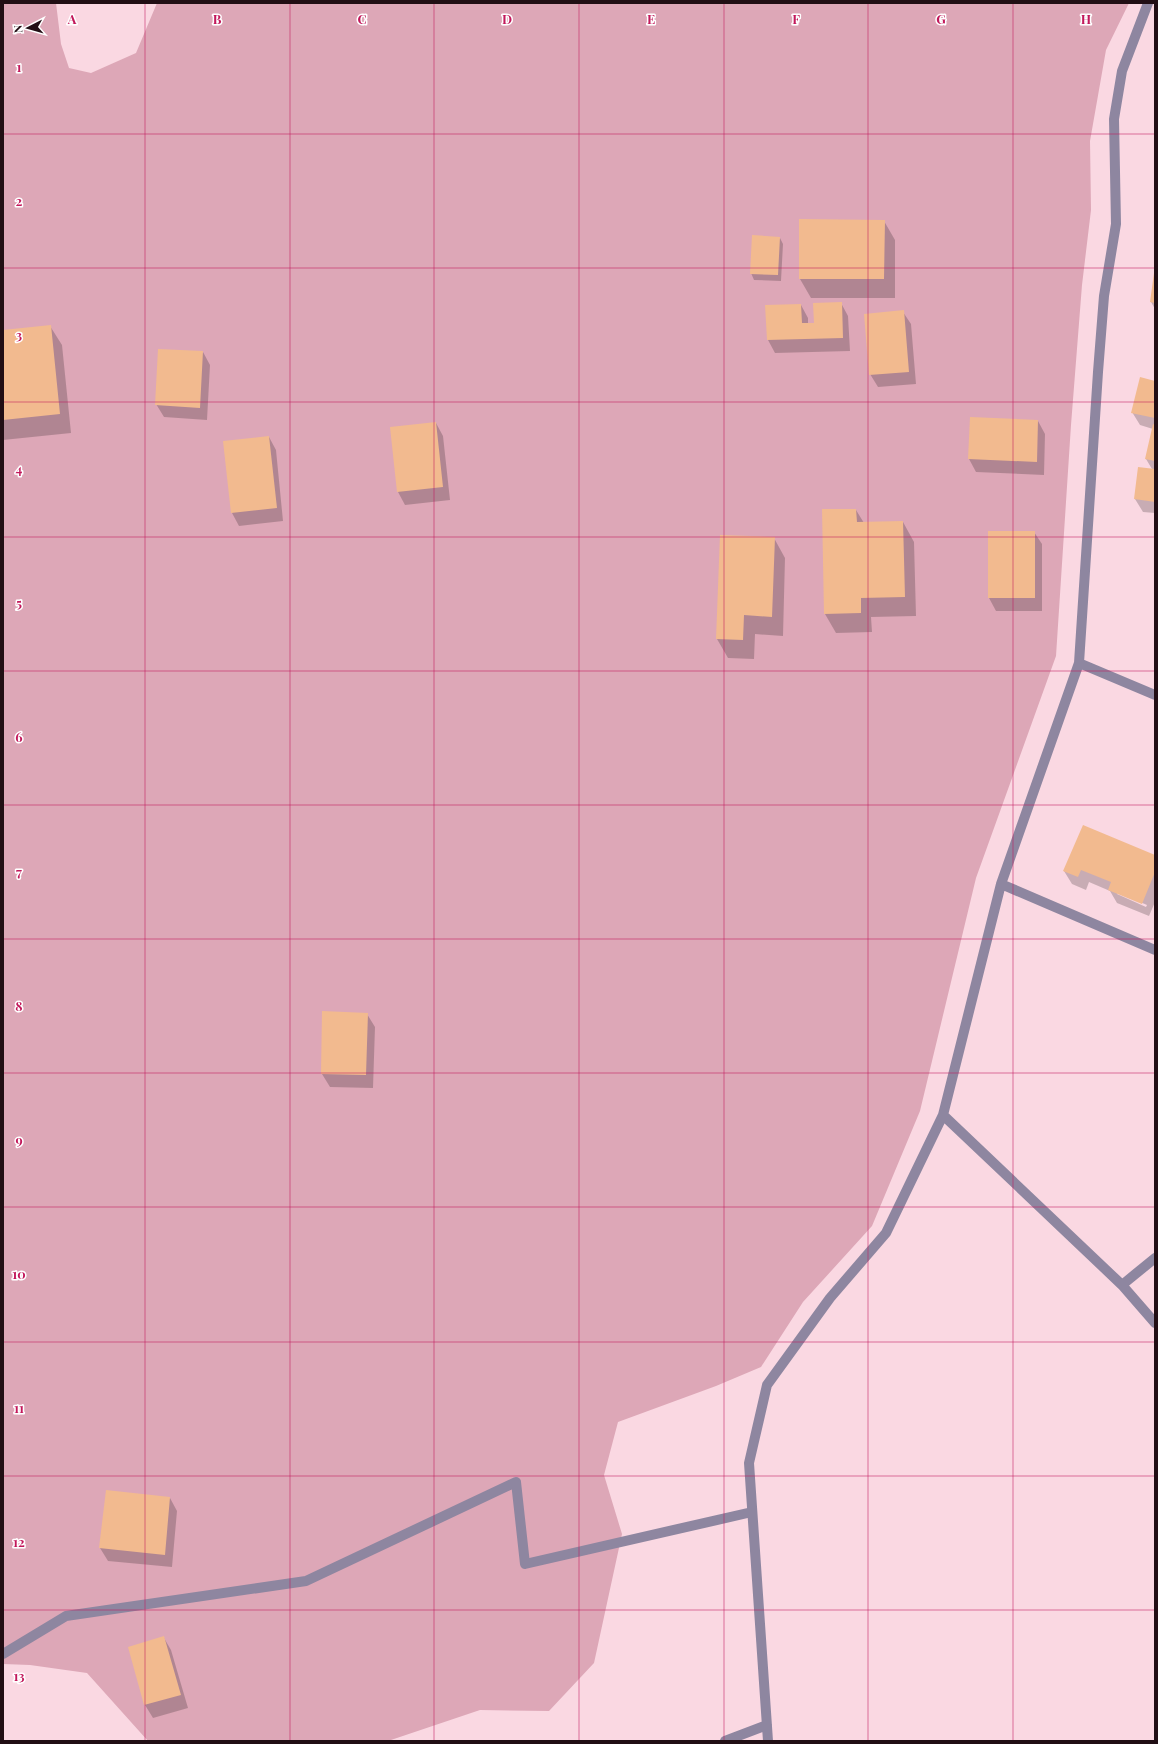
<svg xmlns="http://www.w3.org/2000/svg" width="1158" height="1744" font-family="'Playfair Display',serif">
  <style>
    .green { fill: #dda7b7 }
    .shadow { fill: #0003; fill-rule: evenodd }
    .building { fill: #f2ba8f }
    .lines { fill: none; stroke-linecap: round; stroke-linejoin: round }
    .minor { stroke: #8e86a0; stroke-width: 10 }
    .grid { fill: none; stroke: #c2185b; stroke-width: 1; stroke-opacity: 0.55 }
    .grid-label { font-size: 13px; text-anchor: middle; font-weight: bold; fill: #c2185b; stroke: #fff; stroke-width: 3; stroke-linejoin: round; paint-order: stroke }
  </style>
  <rect width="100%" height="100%" fill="#fad8e2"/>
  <!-- green -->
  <path class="green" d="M3,3H56L61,44L69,68L91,73L136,53L157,3H1129L1106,50L1090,141L1091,210L1082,285L1071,425L1056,656L976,878L920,1111L872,1226L803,1302L761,1367L716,1386L618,1422L604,1475L622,1534L594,1663L549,1711L480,1710L388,1741H148L87,1673L30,1665L3,1664Z"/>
  <!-- shadow -->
  <path class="shadow" d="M884,221L895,240V298H811L800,279Z
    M780,238L783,244L781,281L754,280L751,273Z
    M1155,274V309L1151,302Z
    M841,303L848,316L850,351L775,353L768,340L766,306L801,305L808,318V324H815Z
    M903,312L911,324L916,384L878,387L870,374Z
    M50,326L62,345L71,433L3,440V331Z
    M203,352L210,365L207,420L164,417L156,404Z
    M1155,382V513L1143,512L1135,499L1152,469L1146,459L1153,429L1140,425L1132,412Z
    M971,418L1038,421L1045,434L1044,475L976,472L969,459Z
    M436,423L443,436L450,500L405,505L398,492Z
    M269,437L276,450L283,521L239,526L232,513Z
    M856,510L864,523L903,522L914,542L916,616L871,617L872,632L836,633L825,614Z
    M1034,532L1042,544V611H996L989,598Z
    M774,538L785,558L783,636L755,634L754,659L728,658L717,639Z
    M1155,857V902L1149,916L1117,903L1110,891L1089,882L1086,890L1072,884L1064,871ZM1117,892L1147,905L1146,907L1117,894Z
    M367,1014L375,1027L373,1088L330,1087L322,1074Z
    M170,1498L177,1511L172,1567L108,1561L100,1548Z
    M164,1638L171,1650L188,1708L153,1718L145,1705L129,1648Z"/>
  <!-- building -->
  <path class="building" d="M799,219L885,220L884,279H799Z
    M752,235L780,237L778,275L750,274Z
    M1154,273H1155V303L1150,302Z
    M842,302L843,338L767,340L765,305L801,304L802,323H814L813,303Z
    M904,310L909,372L869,375L864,314Z
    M51,325L60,414L3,420V330Z
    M158,349L203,351L200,408L155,405Z
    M1140,377L1155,381V418L1131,413Z
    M970,417L1038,420L1037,462L968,459Z
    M436,422L443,487L397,492L390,427Z
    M1153,424L1155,425V461L1145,459Z
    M269,436L277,508L231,513L223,441Z
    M1138,467L1155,469V502L1134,499Z
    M822,509H856L857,522L903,521L905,597L861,598V613L824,614Z
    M988,531H1035V598H988Z
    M720,535L775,537L772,617L744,615L743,640L716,639Z
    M1083,825L1155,855V872L1142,904L1108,890L1111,882L1081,870L1078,877L1063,871Z
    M322,1011L368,1013L366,1075L321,1074Z
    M106,1490L170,1497L165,1555L99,1548Z
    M164,1636L181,1695L144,1705L128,1647Z"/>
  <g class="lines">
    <!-- minor -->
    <path class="minor" d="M1079,663L1155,695
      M1001,884L1155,950
      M943,1115L1122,1285L1155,1258
      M1122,1285L1155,1323
      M3,1654L66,1616L306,1581L516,1482L525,1564L752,1512
      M725,1741L767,1725
      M768,1741L749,1463L767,1385L830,1298L886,1233L943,1115L1001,884L1079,663L1098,372L1104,296L1116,224L1114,119L1122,71L1148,3"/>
  </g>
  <!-- grid -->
  <path class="grid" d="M145,3V1741M290,3V1741M434,3V1741M579,3V1741M724,3V1741M868,3V1741M1013,3V1741M3,134H1155M3,268H1155M3,402H1155M3,537H1155M3,671H1155M3,805H1155M3,939H1155M3,1073H1155M3,1207H1155M3,1342H1155M3,1476H1155M3,1610H1155"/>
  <g class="grid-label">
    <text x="72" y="24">A</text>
    <text x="217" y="24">B</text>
    <text x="362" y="24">C</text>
    <text x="507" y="24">D</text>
    <text x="651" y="24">E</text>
    <text x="796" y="24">F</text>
    <text x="941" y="24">G</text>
    <text x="1086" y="24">H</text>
    <text x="19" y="72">1</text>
    <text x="19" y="206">2</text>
    <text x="19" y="340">3</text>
    <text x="19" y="474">4</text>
    <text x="19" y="608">5</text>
    <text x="19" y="742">6</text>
    <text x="19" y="877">7</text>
    <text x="19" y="1011">8</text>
    <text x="19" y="1145">9</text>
    <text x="19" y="1279">10</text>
    <text x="19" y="1413">11</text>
    <text x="19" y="1547">12</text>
    <text x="19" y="1681">13</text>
  </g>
  <!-- border -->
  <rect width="1158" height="1744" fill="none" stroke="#210e14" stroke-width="8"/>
  <!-- north arrow -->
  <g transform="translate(28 28) rotate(264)" stroke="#ffffff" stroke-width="3" paint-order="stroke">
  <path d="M0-3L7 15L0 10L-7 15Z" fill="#210e14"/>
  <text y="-6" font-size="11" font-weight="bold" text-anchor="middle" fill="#210e14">N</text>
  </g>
</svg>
